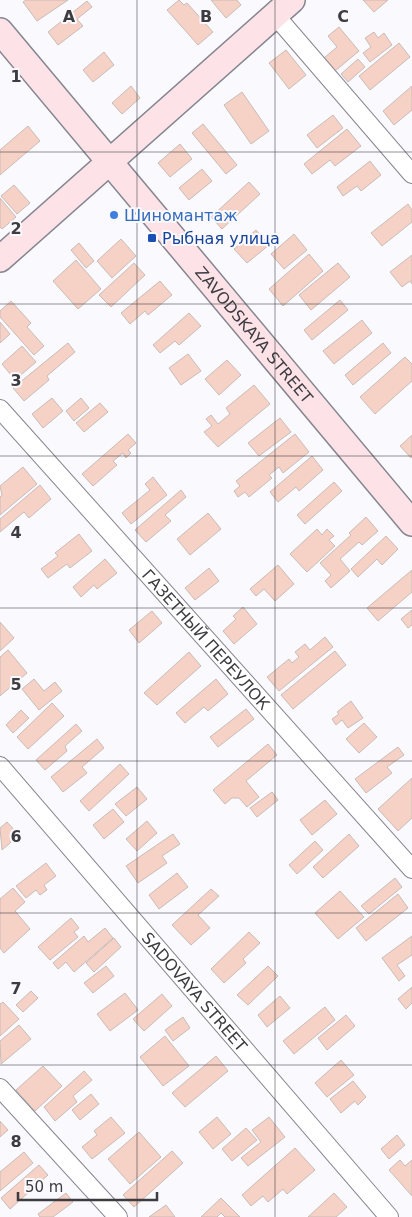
<svg xmlns="http://www.w3.org/2000/svg" width="412" height="1217" font-family="'DejaVu Sans',sans-serif">
  <style>
    .building { fill: #f6d1c5; stroke: #c9bcb8 }
    .lines { fill: none; stroke-linecap: round; stroke-linejoin: round }
    .street-casing { stroke: #858590; stroke-width: 20 }
    .secondary-casing { stroke: #858590; stroke-width: 28 }
    .street { stroke: #fff; stroke-width: 18 }
    .secondary { stroke: #fde3e7; stroke-width: 25 }
    .grid { fill: none; stroke: #3c3c41; stroke-width: 1; stroke-opacity: 0.55 }
    .shop-dot { fill: #3f7fe0; stroke: #f9f9fe; stroke-width: 2 }
    .transit-dot { fill: #1a4fb4; stroke: #f9f9fe; stroke-width: 2 }
    .labels { text-anchor: middle; dominant-baseline: central; stroke-width: 4; stroke-linejoin: round; paint-order: stroke }
    .shop-label { font-size: 16px; fill: #366cbe; stroke: #f9f9fe; text-anchor: start }
    .transit-label { font-size: 16px; fill: #164399; stroke: #f9f9fe; text-anchor: start }
    .street-label { font-size: 16px; fill: #3c3c41; stroke: #f9f9fe }
    .grid-label { font-size: 16px; text-anchor: middle; font-weight: bold; fill: #3c3c41; stroke: #f9f9fe; stroke-width: 4; stroke-linejoin: round; paint-order: stroke }
  </style>
  <rect width="100%" height="100%" fill="#f9f9fe"/>
  <!-- building -->
  <path class="building" d="M26,0H68L37,21L23,2Z
    M179,0L184,5L187,3L213,32L198,45L167,10Z
    M211,0H237L241,5L226,18Z
    M363,0H388L374,12Z
    M87,1L92,7L77,19L83,26L58,45L48,32Z
    M339,27L359,51L335,71L324,58L337,47L328,36Z
    M374,32L378,38L384,33L392,45L370,62L363,53L371,47L365,38Z
    M399,43L410,57L370,90L359,76Z
    M286,50L306,75L289,89L269,63Z
    M104,52L114,65L93,82L83,70Z
    M358,59L365,67L348,82L341,74Z
    M131,86L140,98L122,114L112,103Z
    M412,86V110L394,125L383,111Z
    M242,92L269,131L251,144L224,105Z
    M333,115L343,128L317,148L307,135Z
    M203,124L237,165L226,174L192,133Z
    M28,126L40,141L0,175V150Z
    M347,129L361,146L335,166L330,160L312,174L304,164Z
    M180,144L192,159L170,177L158,163Z
    M370,161L381,175L361,191L357,186L343,196L337,187Z
    M202,169L212,181L189,200L179,188Z
    M249,182L260,194L222,229L211,217Z
    M14,185L30,203L17,214L1,196Z
    M0,198L16,217L2,229L0,227Z
    M408,204L412,210V222L382,246L371,233Z
    M256,230L269,245L247,263L234,249Z
    M294,234L307,250L284,269L271,254Z
    M121,239L136,256L112,278L97,261Z
    M79,243L94,261L86,268L71,250Z
    M309,254L323,271L283,306L269,289Z
    M412,255V284L410,281L402,287L390,272Z
    M76,260L101,289L78,309L53,281Z
    M134,263L145,275L111,307L99,295Z
    M338,263L350,277L311,310L299,295Z
    M160,281L172,295L148,315L145,311L130,324L121,313Z
    M340,300L348,310L312,340L304,330Z
    M11,301L31,323L27,327L44,346L34,355L0,317V311Z
    M189,313L201,326L179,345L175,341L160,353L153,345Z
    M362,320L372,333L334,364L323,351Z
    M0,322L10,334L0,343Z
    M68,343L75,352L47,376L49,380L24,401L13,388Z
    M383,343L391,353L353,385L345,375Z
    M22,346L36,362L15,380L2,364Z
    M188,354L201,371L181,385L169,368Z
    M405,357L412,364V381L375,414L360,397Z
    M227,360L241,375L219,395L205,379Z
    M254,385L270,404L218,447L204,432L212,426L206,419L211,415L218,424L230,414L226,408Z
    M52,398L63,411L43,428L32,414Z
    M81,398L89,408L74,421L66,411Z
    M100,403L108,412L84,432L76,423Z
    M280,418L291,432L259,456L248,443Z
    M128,434L136,443L128,450L131,453L126,458L123,453L113,461L117,465L93,486L82,474Z
    M295,434L309,452L283,473L279,467L269,475L272,478L249,497L245,492L238,497L234,491L240,486L236,481Z
    M412,435V456L411,458L400,446Z
    M312,456L323,470L299,491L296,487L278,502L270,492Z
    M23,467L37,484L0,515V497L2,495L0,486Z
    M153,477L167,495L131,524L122,513L150,490L145,484Z
    M334,482L342,491L305,524L297,515Z
    M40,485L51,499L29,518L24,512L0,532V519Z
    M181,490L186,497L165,515L171,521L146,542L135,530Z
    M208,513L221,529L190,555L177,539Z
    M366,517L378,531L362,545L359,542L340,559L350,571L331,588L325,581L331,575L320,563L351,535L349,533Z
    M317,529L322,535L327,529L334,536L329,540L335,546L307,572L290,554Z
    M79,534L92,551L70,568L67,564L48,578L41,569L58,556L55,553Z
    M386,536L398,549L382,565L377,559L358,577L351,569Z
    M105,559L117,573L97,589L94,585L81,597L73,587Z
    M278,565L294,584L275,601L264,589L256,596L250,589Z
    M209,568L219,581L195,600L185,588Z
    M412,570V592L378,621L367,608Z
    M243,607L257,624L234,644L223,631L236,619L233,616Z
    M412,610V625L408,628L401,619Z
    M152,611L162,623L139,643L129,630Z
    M0,622L14,638L0,651Z
    M325,637L333,647L279,691L267,677L289,659L292,663L299,657L295,652L305,644L310,650Z
    M8,650L27,673L0,696V657Z
    M335,651L346,665L293,709L281,695Z
    M189,652L201,666L157,705L144,693Z
    M34,679L44,691L55,682L62,691L39,710L22,689Z
    M216,679L228,694L208,711L204,707L185,723L176,713Z
    M351,701L363,718L348,728L342,720L336,725L332,719L339,714L337,712Z
    M52,703L64,716L28,749L17,737Z
    M246,709L254,719L218,747L210,737Z
    M21,710L29,718L13,733L6,725Z
    M364,723L377,737L359,753L346,739Z
    M76,724L82,731L65,746L67,751L45,770L36,760Z
    M97,739L104,748L82,767L87,773L63,792L51,777Z
    M268,744L277,755L246,781L259,797L247,807L239,798H232L225,804L213,790Z
    M398,747L404,755L387,767L392,773L366,793L355,779Z
    M120,764L129,774L89,811L80,801Z
    M412,778V818L398,831L378,809Z
    M137,787L147,799L126,816L115,804Z
    M272,792L278,800L257,817L250,808Z
    M325,800L337,814L312,835L300,820Z
    M113,809L124,822L104,839L93,825Z
    M147,821L157,833L137,851L126,839Z
    M7,822L19,835L2,850L0,828Z
    M173,834L180,844L162,856L167,863L138,883L126,866Z
    M349,834L359,846L323,878L313,867Z
    M315,841L323,850L297,874L289,865Z
    M46,863L56,876L44,885L47,890L40,895L36,890L26,898L16,886Z
    M177,873L188,887L159,909L149,895Z
    M395,878L402,887L369,914L361,906Z
    M13,888L25,902L15,911L30,929L4,953L0,948V899Z
    M211,889L219,896L198,915L210,928L191,945L172,925Z
    M340,891L364,917L338,939L315,913Z
    M398,894L408,908L366,941L356,928Z
    M71,918L79,928L74,932L78,937L50,960L38,947Z
    M105,928L113,938L74,972L66,962L58,969L53,963L84,936L88,942Z
    M249,932L260,943L243,959L246,963L224,983L211,969Z
    M412,936V955L397,965L405,976L399,981L382,958Z
    M114,938L121,947L94,972L86,963Z
    M106,966L114,976L93,993L84,983Z
    M268,966L278,976L248,1005L237,995Z
    M412,987V1003L406,1009L398,999Z
    M31,991L38,998L23,1012L16,1005Z
    M125,993L138,1010L110,1031L97,1014Z
    M162,994L172,1006L144,1031L133,1019Z
    M280,996L290,1008L267,1027L258,1015Z
    M3,1002L19,1019L0,1036V1004Z
    M325,1007L335,1020L294,1054L283,1041Z
    M346,1015L355,1026L327,1050L318,1038Z
    M183,1017L190,1028L173,1041L165,1030Z
    M19,1025L31,1039L1,1064L0,1041Z
    M165,1036L189,1066L163,1086L140,1057Z
    M216,1056L228,1071L185,1107L172,1093Z
    M341,1060L354,1075L327,1097L315,1083Z
    M43,1066L62,1086L35,1111L16,1090Z
    M84,1071L92,1080L73,1096L77,1102L55,1121L44,1107Z
    M353,1081L366,1097L358,1105L355,1101L341,1113L330,1099Z
    M91,1094L99,1104L80,1120L72,1110Z
    M111,1117L125,1133L92,1159L82,1147L97,1135L94,1131Z
    M217,1117L231,1134L213,1149L199,1132Z
    M269,1117L285,1137L248,1166L241,1158L261,1142L252,1130Z
    M0,1121L8,1130L0,1137Z
    M246,1128L257,1140L232,1161L222,1149Z
    M139,1132L161,1157L130,1184L108,1159Z
    M397,1135L405,1145L389,1159L381,1149Z
    M295,1148L315,1170L287,1194L283,1189L268,1202L263,1196L251,1206L242,1195Z
    M172,1151L183,1163L134,1207L123,1195Z
    M24,1152L33,1163L0,1191V1172Z
    M400,1160L405,1166L412,1160V1196L389,1170Z
    M39,1165L48,1175L10,1209L1,1198Z
    M66,1193L73,1202L53,1217H40L38,1214Z
    M334,1193L347,1207L336,1217H308Z
    M221,1198L240,1217H225L221,1213L217,1217H201Z
    M166,1205L175,1217H149Z"/>
  <g class="lines">
    <defs>
      <g id="street">
        <path d="M275,15L412,174"/>
        <path id="s1" d="M0,409L412,869"/>
        <path id="s2" d="M0,766L389,1217"/>
        <path d="M0,1088L118,1217"/>
      </g>
      <g id="secondary">
        <path id="s3" d="M0,31L412,523"/>
        <path d="M0,259L292,0"/>
      </g>
    </defs>
    <!-- street casing -->
    <use href="#street" class="street-casing"/>
    <!-- secondary casing -->
    <use href="#secondary" class="secondary-casing"/>
    <!-- street -->
    <use href="#street" class="street"/>
    <!-- secondary -->
    <use href="#secondary" class="secondary"/>
  </g>
  <!-- grid -->
  <path class="grid" d="M137,0V1217M275,0V1217M0,152H412M0,304H412M0,456H412M0,608H412M0,761H412M0,913H412M0,1065H412"/>
  <!-- markers -->
  <circle class="shop-dot" cx="114" cy="215" r="5"/>
  <rect class="transit-dot" x="147" y="233" width="10" height="10" rx="2.5"/>
  <g class="labels">
    <!-- shop labels -->
    <g class="shop-label">
      <text x="124" y="215">Шиномантаж</text>
    </g>
    <!-- transit labels -->
    <g class="transit-label">
      <text x="162" y="238">Рыбная улица</text>
    </g>
    <!-- street labels -->
    <g class="street-label">
      <text stroke="none"><textPath href="#s3" startOffset="396">ZAVODSKAYA STREET</textPath></text>
      <text stroke="none"><textPath href="#s1" startOffset="309">ГАЗЕТНЫЙ ПЕРЕУЛОК</textPath></text>
      <text stroke="none"><textPath href="#s2" startOffset="298">SADOVAYA STREET</textPath></text>
    </g>
  </g>
  <g class="grid-label">
    <text x="69" y="22">A</text>
    <text x="206" y="22">B</text>
    <text x="343" y="22">C</text>
    <text x="16" y="82">1</text>
    <text x="16" y="234">2</text>
    <text x="16" y="386">3</text>
    <text x="16" y="538">4</text>
    <text x="16" y="690">5</text>
    <text x="16" y="842">6</text>
    <text x="16" y="994">7</text>
    <text x="16" y="1147">8</text>
  </g>
  <!-- scale -->
  <path d="M18 1192v8h139v-8" fill="none" stroke="#3c3c41" stroke-width="2.5"/>
  <text x="25" y="1192" font-size="15" fill="#3c3c41" stroke="#f9f9fe" stroke-width="4" paint-order="stroke">50 m</text>
</svg>
